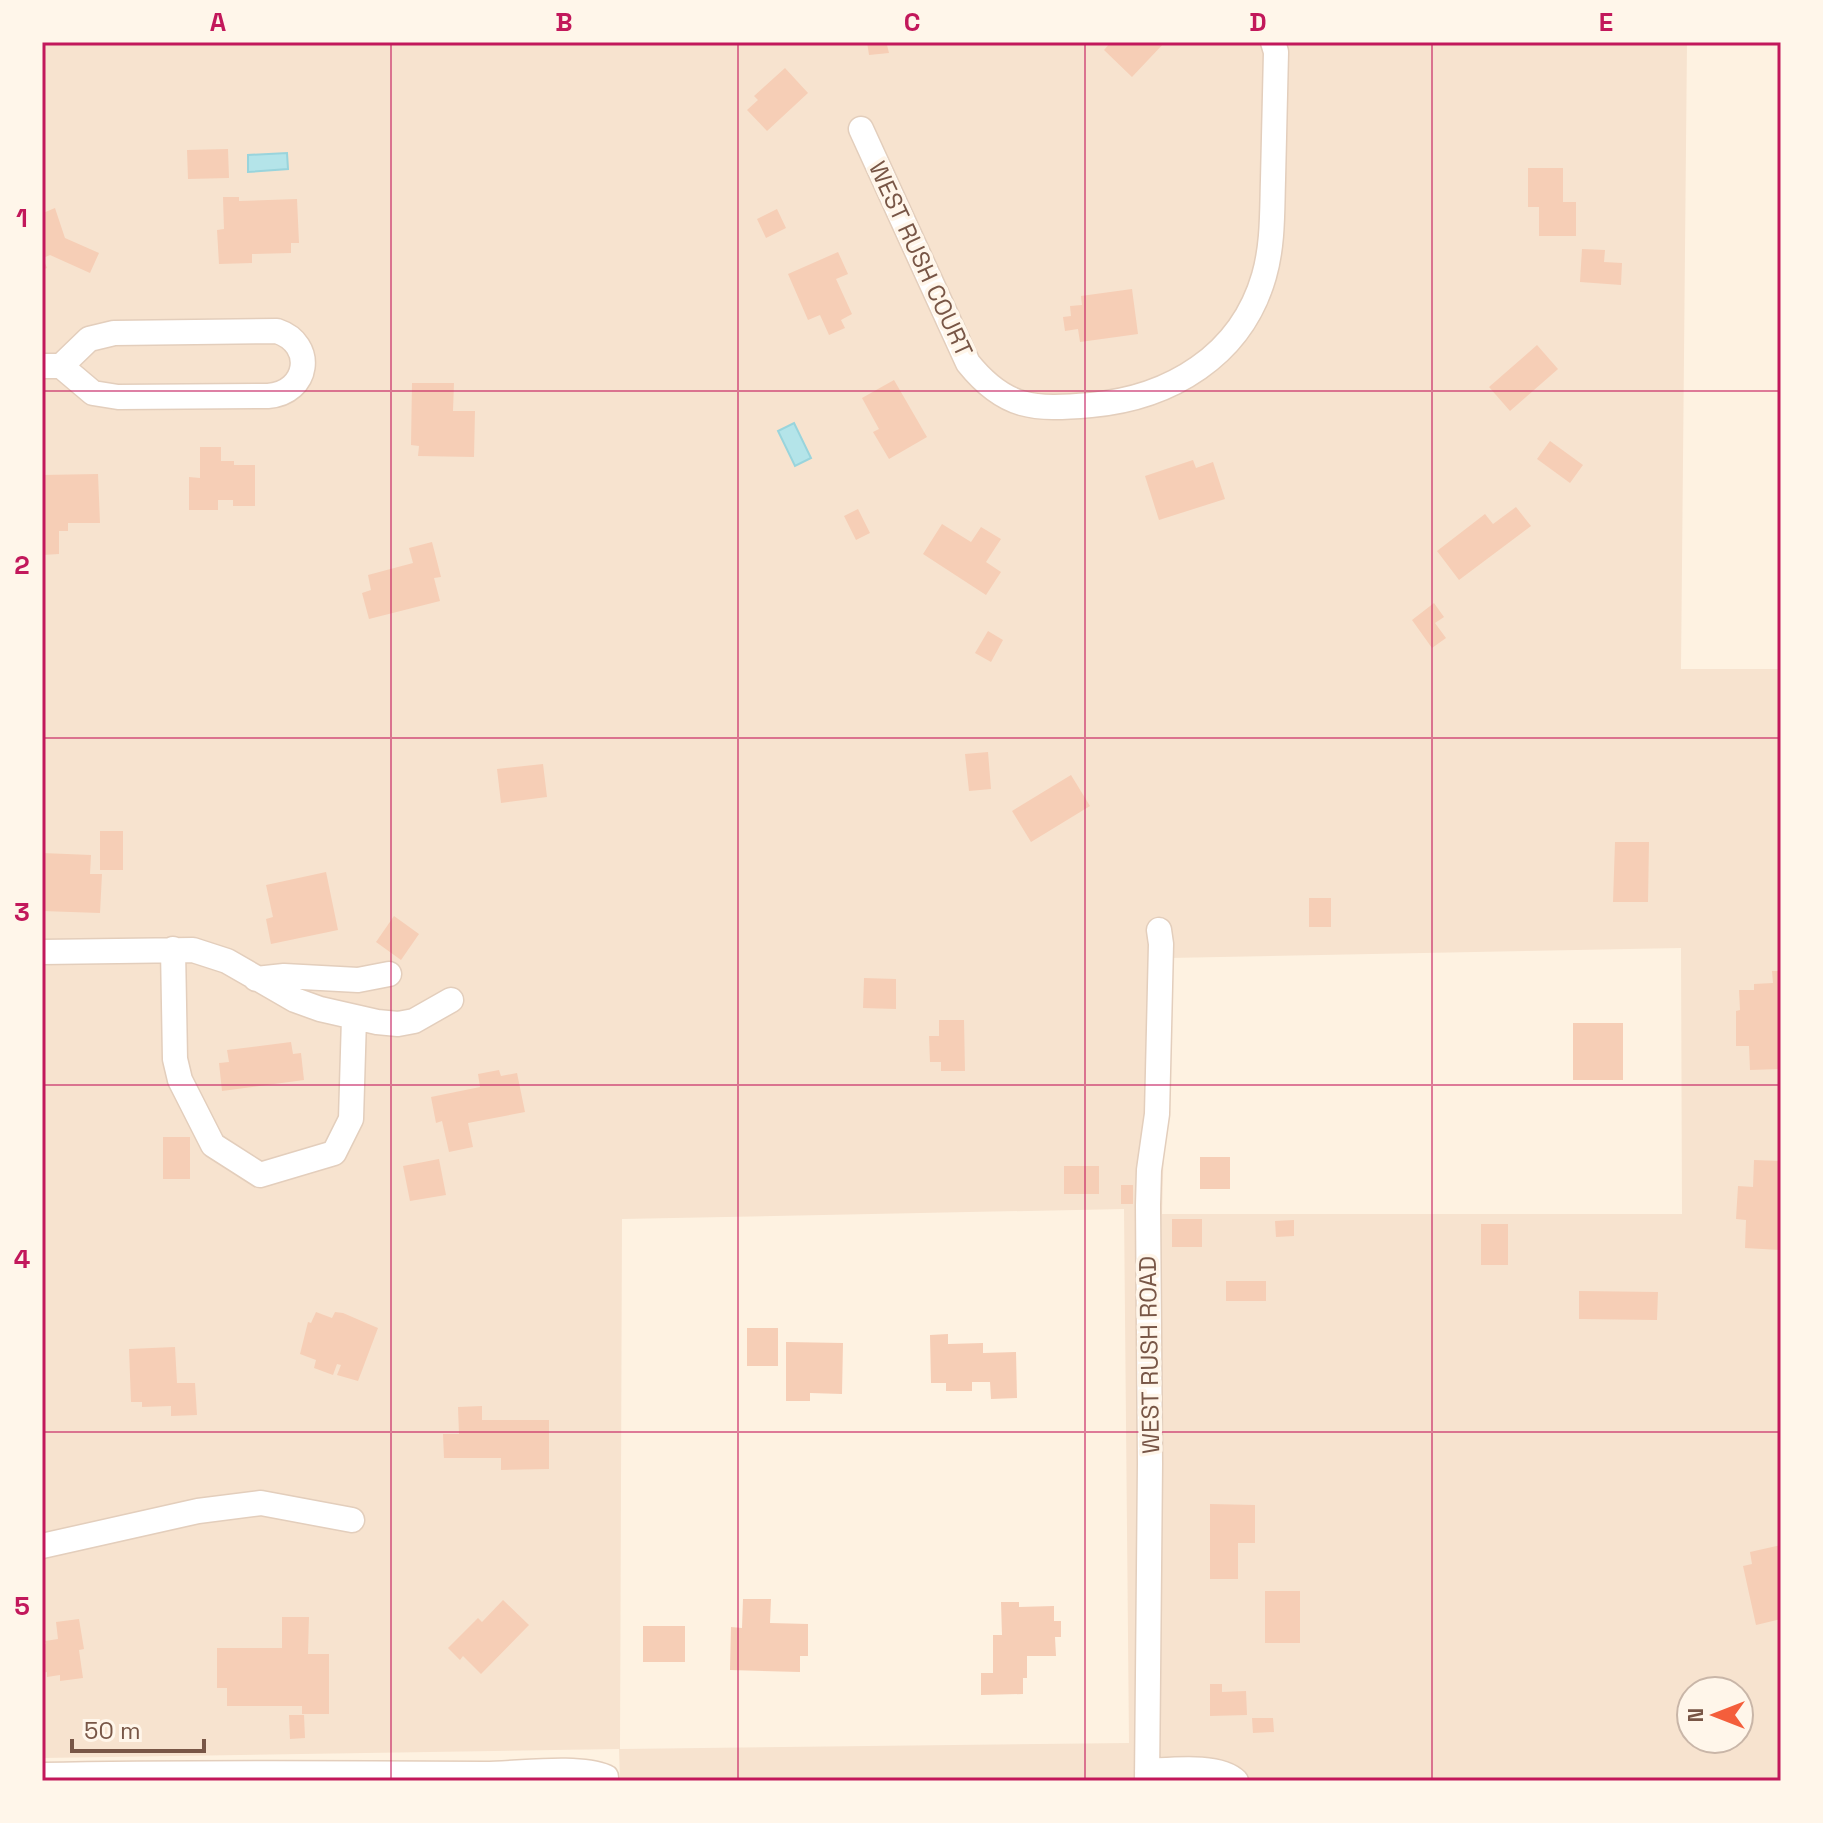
<svg xmlns="http://www.w3.org/2000/svg" width="1823" height="1823" font-family="'Space Grotesk',sans-serif">
  <style>
    .residential { fill: #f7e3cf; fill-rule: evenodd }
    .water { fill: #b4e4e9; stroke: #99d4dc; stroke-width: 2 }
    .building { fill: #f6ceb6 }
    .lines { fill: none; stroke-linecap: round; stroke-linejoin: round }
    .minor-casing { stroke: #e3cebc; stroke-width: 27 }
    .minor { stroke: #fff; stroke-width: 24 }
    .grid { fill: none; stroke: #c2185b; stroke-width: 2; stroke-opacity: 0.55 }
    .labels { text-anchor: middle; dominant-baseline: central; stroke-width: 7; stroke-linejoin: round; paint-order: stroke }
    .street-label { font-size: 24px; fill: #785646; stroke: #fff6ea }
    .neatline { fill: none; stroke: #c2185b; stroke-width: 3 }
    .grid-label { font-size: 26px; text-anchor: middle; font-weight: bold; fill: #c2185b }
  </style>
  <rect width="100%" height="100%" fill="#fef2e1"/>
  <!-- residential -->
  <path class="residential" d="M42,42H1687L1681,669H1781V1781H620L619,1749L42,1758ZM1681,948L1682,1214H1162L1169,958ZM1124,1209L1129,1743L620,1749L622,1219ZM1691,1691H1739V1739H1691Z"/>
  <!-- water -->
  <path class="water" d="M287,153L288,169L248,172V155Z
    M794,423L811,458L795,466L778,431Z"/>
  <!-- building -->
  <path class="building" d="M867,42H896V44L887,45L889,53L869,55Z
    M1111,42H1165L1132,77L1104,50Z
    M785,68L808,93L767,131L747,110L758,100L754,96Z
    M228,149L229,178L188,179L187,150Z
    M1528,168H1563V202H1576V236H1539V207H1528Z
    M223,197H239V201L297,199L299,243H291V253L252,254V263L219,264L217,230L224,229Z
    M55,208L65,238L99,253L90,273L50,255L43,258L47,268L42,270V217L44,216L43,213Z
    M777,209L786,228L766,238L757,219Z
    M1582,249L1605,250L1604,262L1622,263L1621,285L1580,282Z
    M838,252L848,274L836,279L852,314L841,320L845,328L829,335L820,315L808,320L788,274Z
    M1132,289L1138,334L1080,342L1078,329L1065,331L1063,317L1071,316L1070,306L1082,305L1081,296Z
    M1537,345L1558,369L1510,411L1489,387Z
    M894,380L927,437L889,459L873,432L879,429L862,398Z
    M412,383H454L453,411H475L474,457L418,456L419,446L411,445Z
    M1550,441L1583,465L1570,483L1537,459Z
    M200,447H221V461H234V465H255V506H233V500H218V510H189V477L200,478Z
    M1193,460L1196,468L1213,462L1225,499L1159,520L1145,476Z
    M98,474L100,523H68V531H59V554L42,555V475Z
    M1516,507L1531,526L1459,580L1437,551L1485,514L1493,524Z
    M858,509L870,533L856,540L844,516Z
    M942,524L971,542L981,527L1001,539L986,562L1001,572L986,595L923,554Z
    M432,542L441,577L434,578L440,601L369,619L362,593L371,590L368,575L413,563L409,548Z
    M1434,603L1444,617L1435,623L1446,638L1432,648L1412,620Z
    M988,631L1003,640L991,662L975,653Z
    M988,752L991,789L969,791L965,754Z
    M543,764L547,797L501,803L497,769Z
    M1071,775L1090,806L1031,842L1012,811Z
    M100,831H123V870H100Z
    M1615,842H1649L1648,902H1613Z
    M42,853L91,855L90,874H102L100,913L42,911Z
    M326,872L338,930L271,944L266,919L273,917L266,885Z
    M1309,898H1331V927H1309Z
    M394,916L419,934L401,960L376,942Z
    M1772,971H1781V1069L1750,1070L1749,1046H1736V1011L1740,1010L1739,990H1754V984L1773,983Z
    M864,978L896,979V1009L863,1008Z
    M939,1020H964L965,1071H941V1062H930L929,1036H939Z
    M1573,1023H1623V1080H1573Z
    M291,1042L293,1054L301,1053L304,1080L222,1091L219,1063L229,1062L227,1050Z
    M499,1070L501,1076L517,1073L525,1112L468,1123L473,1147L449,1152L442,1121L436,1123L431,1097L480,1087L478,1074Z
    M163,1137H190V1179H163Z
    M1200,1157H1230V1189H1200Z
    M439,1159L446,1195L410,1201L403,1166Z
    M1754,1160L1781,1161V1250L1745,1248L1746,1220L1736,1219L1738,1186L1753,1187Z
    M1064,1166H1099V1194H1064Z
    M1121,1185H1133V1204H1121Z
    M1172,1219H1202V1247H1172Z
    M1294,1220V1236L1276,1237L1275,1221Z
    M1481,1224H1508V1265H1481Z
    M1226,1281H1266V1301H1226Z
    M1579,1291L1658,1292L1657,1320L1579,1319Z
    M316,1312L332,1318L335,1312L343,1313L378,1328L358,1381L337,1375L341,1365L337,1364L333,1375L314,1368L316,1360L300,1354L308,1322L311,1323Z
    M747,1328H778V1366H747Z
    M948,1334V1344L983,1343V1353L1016,1352L1017,1398L991,1399L990,1382H972V1391H946V1383H931L930,1335Z
    M786,1342L843,1343L842,1394L810,1393V1401H786Z
    M175,1347L177,1383H195L197,1415L171,1416V1406L142,1407V1402H131L129,1349Z
    M482,1406V1420H549V1469L501,1470V1458H444L443,1434H459L458,1407Z
    M1210,1504L1255,1505V1543H1238V1579H1210Z
    M1781,1545V1619L1756,1625L1743,1566L1752,1564L1750,1552Z
    M1265,1591H1300V1643H1265Z
    M743,1599H771L770,1623L808,1624V1656H800V1672L730,1670L731,1627L742,1628Z
    M503,1600L529,1625L481,1674L463,1656L460,1660L448,1648L478,1618L482,1622Z
    M1001,1602H1019V1607L1054,1606V1621H1061V1637H1055L1056,1656H1027V1678H1023V1694L981,1695V1673H993V1635H1002Z
    M282,1617H309L308,1654H329V1714H302V1706H227V1688H217V1648H282Z
    M79,1619L84,1649L79,1650L83,1678L60,1681V1675L47,1677V1672L42,1673V1645L46,1644L45,1641L58,1639L56,1622Z
    M643,1626H685V1662H643Z
    M1210,1684H1222V1692L1246,1691L1247,1715L1210,1716Z
    M289,1715H304L305,1738L290,1739Z
    M1252,1718H1273L1274,1732L1253,1733Z"/>
  <g class="lines">
    <defs>
      <path id="minor" d="M861,129L968,363C1005,409 1034,410 1091,405C1170,398 1241,356 1264,276C1273,245 1272,212 1273,180C1274,137 1275,95 1276,52L1273,42
        M42,366H61L93,393L118,397L268,396C309,393 316,344 277,331L114,333L89,339L61,366
        M173,949L175,1059L180,1080L213,1145L260,1175L334,1153L351,1119L354,1018
        M42,952L193,950L227,961L295,1000L320,1009L377,1022L398,1024L414,1021L451,1000
        M256,979L284,976L358,980L389,974
        M42,1546L198,1511L261,1503L352,1520
        M1147,1771C1171,1770 1219,1764 1236,1781
        M42,1775C190,1772 337,1773 485,1774C518,1774 577,1765 606,1777V1781
        M1147,1781L1150,1463L1148,1205L1149,1170L1157,1114L1161,944L1159,930"/>
    </defs>
    <!-- minor casing -->
    <use href="#minor" class="minor-casing"/>
    <!-- minor -->
    <use href="#minor" class="minor"/>
  </g>
  <!-- grid -->
  <path class="grid" d="M391,42V1781M738,42V1781M1085,42V1781M1432,42V1781M42,391H1781M42,738H1781M42,1085H1781M42,1432H1781"/>
  <g class="labels">
    <!-- street labels -->
    <g class="street-label">
      <text transform="translate(921 259) rotate(65)">WEST RUSH COURT</text>
      <text transform="translate(1149 1355) rotate(-91)">WEST RUSH ROAD</text>
    </g>
  </g>
  <!-- border -->
  <rect width="1823" height="1823" fill="none" stroke="#fff6ea" stroke-width="88"/>
  <!-- north arrow -->
  <g transform="translate(1715 1715) rotate(270)"><circle r="38" fill="#fff6ea" stroke="#c9b6a8" stroke-width="2"/>
  <path d="M0-6L14 30L0 20L-14 30Z" fill="#f45e3b"/>
  <text y="-12" font-size="22" font-weight="bold" text-anchor="middle" fill="#785646">N</text>
  </g>
  <!-- scale -->
  <path d="M72 1739v12h132v-12" fill="none" stroke="#785646" stroke-width="4"/>
  <text x="84" y="1739" font-size="24" fill="#785646" stroke="#fff6ea" stroke-width="6" paint-order="stroke">50 m</text>
  <rect x="44" y="44" width="1735" height="1735" class="neatline"/>
  <g class="grid-label">
    <text x="218" y="31">A</text>
    <text x="564" y="31">B</text>
    <text x="912" y="31">C</text>
    <text x="1258" y="31">D</text>
    <text x="1606" y="31">E</text>
    <text x="22" y="227">1</text>
    <text x="22" y="574">2</text>
    <text x="22" y="921">3</text>
    <text x="22" y="1268">4</text>
    <text x="22" y="1615">5</text>
  </g>
</svg>
